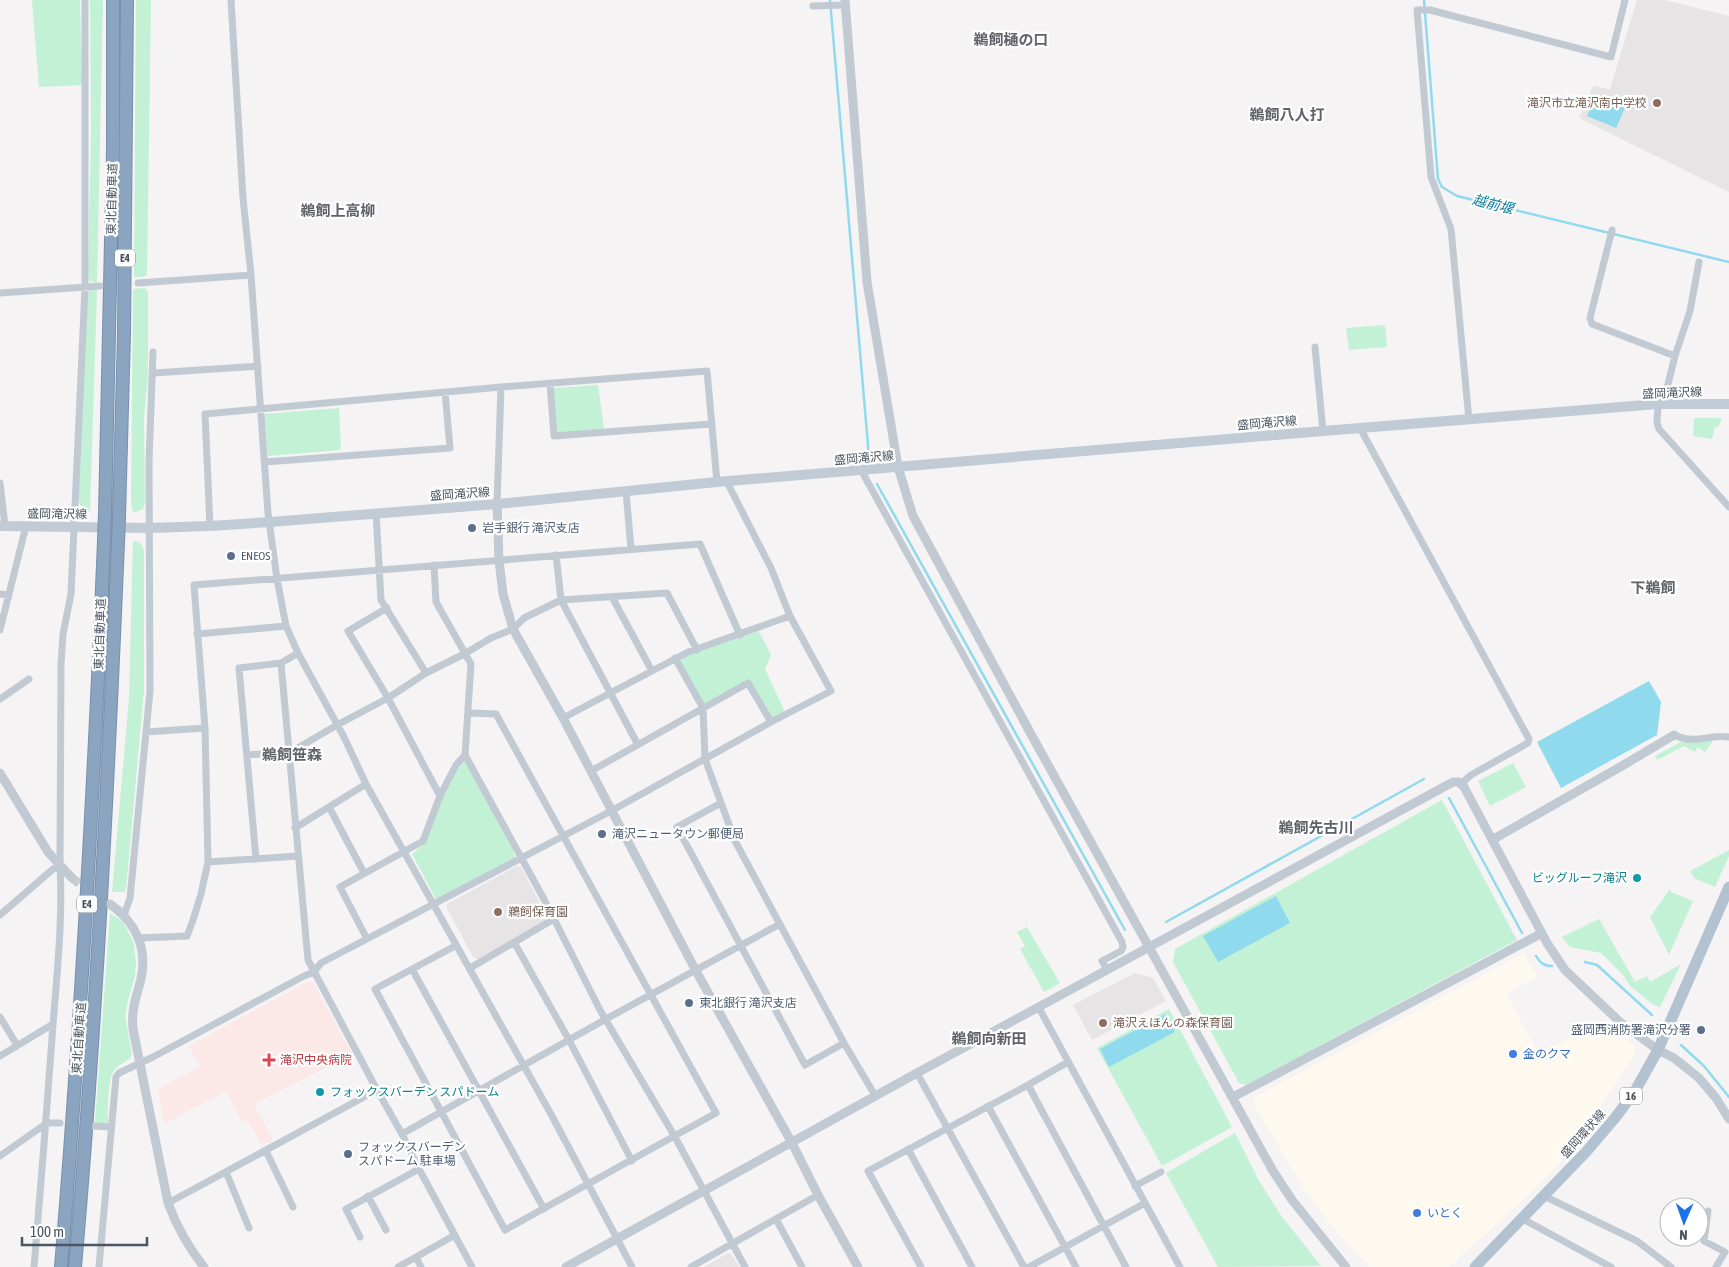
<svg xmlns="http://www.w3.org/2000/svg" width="1729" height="1267" font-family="'Asap Condensed','Noto Sans JP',sans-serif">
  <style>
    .commercial { fill: #fdf9ef }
    .education { fill: #e6e4e5 }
    .medical { fill: #fce8e6 }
    .green { fill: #c3f1d5 }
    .water { fill: #90daee }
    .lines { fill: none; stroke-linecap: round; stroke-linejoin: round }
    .stream { stroke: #90daee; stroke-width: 2.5 }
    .tertiary-tunnel { stroke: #caccce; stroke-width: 9; stroke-dasharray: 9 4.5; stroke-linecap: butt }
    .motorway-casing { stroke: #7690ad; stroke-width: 14 }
    .minor { stroke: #c1cad2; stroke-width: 7 }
    .tertiary { stroke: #c1cad2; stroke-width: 9 }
    .secondary { stroke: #c1cbd6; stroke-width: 10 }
    .primary { stroke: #b3c2d1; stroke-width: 11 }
    .motorway { stroke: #8ba5c1; stroke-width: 12 }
    .motorway-bridge-casing { stroke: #7690ad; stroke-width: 14; stroke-linecap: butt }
    .motorway-bridge { stroke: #8ba5c1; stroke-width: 12 }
    .education-dot { fill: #8d6e63; stroke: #fff; stroke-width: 2 }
    .service-dot { fill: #5c6f8a; stroke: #fff; stroke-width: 2 }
    .culture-dot { fill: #0f9aa8; stroke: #fff; stroke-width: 2 }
    .shop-dot { fill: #3f7fe0; stroke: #fff; stroke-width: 2 }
    .health-dot { fill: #e0444e; stroke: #fff; stroke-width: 2 }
    .labels { text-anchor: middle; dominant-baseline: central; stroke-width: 4.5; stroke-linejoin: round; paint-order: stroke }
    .shield { fill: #fff; stroke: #808990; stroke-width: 1 }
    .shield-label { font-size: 11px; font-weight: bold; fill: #4a5661 }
    .education-label { font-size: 12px; fill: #785e54; stroke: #fff; text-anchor: start }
    .street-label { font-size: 12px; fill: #4a5661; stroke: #fff }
    .service-label { font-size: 12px; fill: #4e5e75; stroke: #fff; text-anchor: start }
    .culture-label { font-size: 12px; fill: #0d838f; stroke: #fff; text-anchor: end }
    .shop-label { font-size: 12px; fill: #366cbe; stroke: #fff; text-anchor: start }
    .health-label { font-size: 12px; fill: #be3a42; stroke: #fff; text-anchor: start }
    .water-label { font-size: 14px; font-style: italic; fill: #0c7c9b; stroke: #fff }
    .quarter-label { font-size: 15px; font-weight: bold; fill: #5f6368; stroke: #fff }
  </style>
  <rect width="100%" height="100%" fill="#f5f3f3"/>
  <!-- commercial -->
  <path class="commercial" d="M1524,953L1537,977L1506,994L1539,1054L1600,1021L1635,1046V1054L1583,1133L1559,1164L1514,1208L1449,1267H1370L1350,1248L1305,1191L1253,1103L1255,1097Z"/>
  <!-- education -->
  <path class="education" d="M1637,0H1665L1729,16V192L1579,118L1593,86L1610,89Z
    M517,866L521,867L549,920L480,960L473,957L447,908V904Z
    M1135,973L1153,978L1166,1001L1092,1040L1073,1005Z
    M728,1253L732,1255L739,1267H704Z"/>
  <!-- medical -->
  <path class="medical" d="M309,981L313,982L352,1054L254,1104L273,1140L262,1146L248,1120L242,1122L226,1091L164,1124L158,1089L201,1067L189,1046Z"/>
  <!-- green -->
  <path class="green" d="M32,0H80L82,85L39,87Z
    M90,0H103L97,283L90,281L88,277L91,131Z
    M136,0H151L147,275L143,277H134Z
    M145,288L148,292V375L144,418L145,502L143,509L133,513L131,500L133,289Z
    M92,289H97L90,512C83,510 81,507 78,500L88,292Z
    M1385,325L1387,347L1349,350L1346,328Z
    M598,385L604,429L560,433L556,429L553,388Z
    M339,408L341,450L268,456L264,414Z
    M1694,418H1722L1718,427H1715L1712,439L1693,436Z
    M133,541C140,541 142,544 144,551V690L126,889L124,892H112L129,698Z
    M759,631L771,655L765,669L785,712L772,719L748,680L704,705L678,659Z
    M1711,739L1712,742L1705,752L1698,747L1695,752L1684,746L1657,760L1655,756L1683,741Z
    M465,761L513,850L515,859L437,901L412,854L425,843L442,799L458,768Z
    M1513,763L1526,787L1490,806L1478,781Z
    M1442,800L1517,940L1246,1085L1239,1083L1173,962L1175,949Z
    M1729,850V856L1715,887L1694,878L1690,871Z
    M1670,889L1671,892L1693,901L1669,955L1650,917Z
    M110,913L123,922L133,941L136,962L135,976L128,1000L125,1016L132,1054C129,1062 120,1063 115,1069C107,1078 108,1111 108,1124L95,1123Z
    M1599,919L1635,982L1647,976L1650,982L1681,964L1660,1007L1654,1005L1630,986L1624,976L1601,953L1570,947L1562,937Z
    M1027,927L1060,983L1044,992L1020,949L1025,946L1017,932Z
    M1169,1009L1232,1127L1162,1166L1097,1048Z
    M1235,1133L1258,1179L1280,1214L1321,1266L1218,1267L1166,1173Z"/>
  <!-- water -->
  <path class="water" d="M1596,96L1625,108L1616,128L1587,116Z
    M1649,681L1661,702L1657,735L1561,788L1537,742Z
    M1276,896L1290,923L1218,962L1203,936Z
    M1165,1014L1175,1032L1109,1067L1100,1049Z"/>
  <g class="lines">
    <!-- stream -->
    <path class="stream" d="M830,0L869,457
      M1424,0L1438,179L1442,187L1457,196L1729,262
      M877,484L1125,930
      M1449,798L1522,933
      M1166,922L1424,779
      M1536,956C1540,963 1544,966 1552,966
      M1585,962L1597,965L1652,1015
      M1681,1045L1704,1066L1729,1097"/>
    <!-- tertiary-tunnel -->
    <path class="tertiary-tunnel" d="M72,878L91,892"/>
    <defs>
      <path id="motorway" d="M105,514L113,150V0
        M119,516L124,334L127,0
        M61,1267C81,1025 94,784 104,541
        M75,1267C96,1026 108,784 118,542"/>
    </defs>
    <!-- motorway casing -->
    <use href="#motorway" class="motorway-casing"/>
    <!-- minor -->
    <path class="minor" d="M231,0L243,198L251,275L268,513L277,579L286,626L298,653L344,737L366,784L552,1116L632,1267
      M813,6L846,5
      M1612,230L1590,318L1592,324L1675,356
      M138,283L251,275
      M0,293L100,286
      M1315,347L1323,431
      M154,373L258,366
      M550,383L554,436L711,424
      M1658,404L1657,423L1659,429L1729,507
      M1663,404L1675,356L1690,311L1699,262
      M1469,420L1451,229L1431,177L1417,10H1430L1611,57L1625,0
      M1360,428L1529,739L1528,743L1471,775L1464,781V787
      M265,462L450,448L445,392
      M861,470L1122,942L1123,947L1121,951L1102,961L1107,970
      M0,483L5,526
      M626,491L631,549
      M497,504L501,387
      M376,513L381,600L426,673
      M210,526L205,414L501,387L707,371L717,482
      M556,555L561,600L638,745
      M434,565L436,602L471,664L465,755L545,901L600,1010L675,1137L745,1267
      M0,594L9,595
      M612,597L652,671
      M387,608L348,631L388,698L440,796
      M0,630L26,526
      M197,634L286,626
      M298,653L281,663L308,960L377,1090L402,1134L419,1169L472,1267
      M675,658L703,708L705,759L735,841L844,1043L876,1097
      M0,699L29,679
      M563,718L688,652L790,616
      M146,732L205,728
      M1674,735C1696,745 1708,734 1729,737
      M247,755L289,752L296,749L337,725L388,698L426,673L466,653L491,638L513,629L524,618L561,600L667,593L697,650
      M591,771L748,683L771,722
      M721,803L677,827L805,1065L844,1043
      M329,807L364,873
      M295,828L366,784
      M256,859L239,668L281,663
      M208,862L298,856
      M0,915L53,869L60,866
      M124,915L130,898L150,691L149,462L153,352
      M139,938L187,936L193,920L201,894L208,862L205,728L194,585L700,544L740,635
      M367,939L340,887L423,841L440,796L456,765L465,755
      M514,942L569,1040L632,1161
      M455,946L375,989L505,1230L716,1113L496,714L469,713
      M470,968L554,919
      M412,969L544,1209
      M1039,1008L1180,1267
      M0,1017L17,1045
      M0,1056L53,1024
      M917,1073L1024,1267
      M1028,1085L1068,1062
      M988,1106L1076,1267
      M93,1126L111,1127
      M402,1134L606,1019L780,924
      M908,1149L972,1267
      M266,1151L293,1207
      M0,1156L47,1123H60
      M226,1172L249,1228
      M1135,1186L1161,1172
      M368,1196L386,1230
      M1544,1196L1637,1241L1671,1267
      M168,1203L377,1090
      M1708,1211L1704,1241L1725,1252L1716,1267
      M776,1219L802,1267
      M1523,1219L1611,1267
      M360,1237L346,1209L419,1169
      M416,1257L455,1235
      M34,1267C41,1186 47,1106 53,1025C57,972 63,919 60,866L61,664L63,634L71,594L85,288V0
      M99,1267L116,1077L119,1073L153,1057L304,976L314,972L321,963L611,811L771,722L831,691L790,616L771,568L727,482
      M398,1267L416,1257L421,1267
      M691,1267L818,1195
      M921,1267L868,1171L1028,1085L1126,1267
      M1029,1267L1145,1203"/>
    <!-- tertiary -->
    <path class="tertiary" d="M845,0L867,282L898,467L913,516L1032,736L1273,1171L1292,1200L1346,1267
      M497,504L499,560L503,594L513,629L563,718L696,971L792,1143L818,1195L858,1267
      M0,773L48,852L72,878
      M1492,840L1627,763L1674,735
      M110,904C135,922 148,947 141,979C136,998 131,1010 133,1029L168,1203C177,1227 188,1247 204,1267
      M1233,1097L1542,933
      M566,1267L917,1073L1453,782H1459L1464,787L1547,943L1565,970L1620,1022L1658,1050L1674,1058L1699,1078L1716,1098L1729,1119"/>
    <!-- secondary -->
    <path class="secondary" d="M0,526L150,528L210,526L270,522L497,504L717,482L1323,431L1658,404H1729"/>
    <!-- primary -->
    <path class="primary" d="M1475,1267L1586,1152L1615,1118L1635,1091L1658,1050L1729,887"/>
    <!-- motorway -->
    <use href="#motorway" class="motorway"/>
    <defs>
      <path id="motorway-bridge" d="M104,541L105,514
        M118,542L119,516"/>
    </defs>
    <!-- motorway-bridge casing -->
    <use href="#motorway-bridge" class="motorway-bridge-casing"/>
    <!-- motorway-bridge -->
    <use href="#motorway-bridge" class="motorway-bridge"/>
  </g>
  <!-- markers -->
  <g class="education-dot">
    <circle cx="1657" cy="103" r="5"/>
    <circle cx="498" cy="912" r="5"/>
    <circle cx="1103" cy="1023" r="5"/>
  </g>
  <g class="service-dot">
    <circle cx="472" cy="528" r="5"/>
    <circle cx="231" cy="556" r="5"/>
    <circle cx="602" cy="834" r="5"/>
    <circle cx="689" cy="1003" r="5"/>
    <circle cx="1701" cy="1030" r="5"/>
    <circle cx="348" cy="1154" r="5"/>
  </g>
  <g class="culture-dot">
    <circle cx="1637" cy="878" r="5"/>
    <circle cx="320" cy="1092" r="5"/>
  </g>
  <g class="shop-dot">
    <circle cx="1513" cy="1054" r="5"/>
    <circle cx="1417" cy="1213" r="5"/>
  </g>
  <path class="health-dot" d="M266.5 1052.5h5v5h5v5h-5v5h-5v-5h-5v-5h5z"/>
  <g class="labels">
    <!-- shield labels -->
    <g class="shield">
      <rect x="115" y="249.5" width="20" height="17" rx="4"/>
      <rect x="77" y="895.5" width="20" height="17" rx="4"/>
      <rect x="1620" y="1087.5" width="22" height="17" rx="4"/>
    </g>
    <g class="shield-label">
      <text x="125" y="258">E4</text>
      <text x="87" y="904">E4</text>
      <text x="1631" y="1096">16</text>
    </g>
    <!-- education labels -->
    <g class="education-label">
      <text x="1647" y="103" text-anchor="end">滝沢市立滝沢南中学校</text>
      <text x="508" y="912">鵜飼保育園</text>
      <text x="1113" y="1023">滝沢えほんの森保育園</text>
    </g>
    <!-- street labels -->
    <g class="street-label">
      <text transform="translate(112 199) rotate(-89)">東北自動車道</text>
      <text transform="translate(1672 393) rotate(-2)">盛岡滝沢線</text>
      <text transform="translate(1267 423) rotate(-5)">盛岡滝沢線</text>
      <text transform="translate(864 458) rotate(-5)">盛岡滝沢線</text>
      <text transform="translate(460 494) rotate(-4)">盛岡滝沢線</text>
      <text transform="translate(57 514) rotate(1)">盛岡滝沢線</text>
      <text transform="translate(100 634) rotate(-88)">東北自動車道</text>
      <text transform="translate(79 1038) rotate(-86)">東北自動車道</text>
      <text transform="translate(1583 1134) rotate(-48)">盛岡環状線</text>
    </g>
    <!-- service labels -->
    <g class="service-label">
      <text x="482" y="528">岩手銀行 滝沢支店</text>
      <text x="241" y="556">ENEOS</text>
      <text x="612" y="834">滝沢ニュータウン郵便局</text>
      <text x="699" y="1003">東北銀行 滝沢支店</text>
      <text x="1691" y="1030" text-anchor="end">盛岡西消防署滝沢分署</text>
      <text x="358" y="1147">フォックスバーデン<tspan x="358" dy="14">スパドーム 駐車場</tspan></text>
    </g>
    <!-- culture labels -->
    <g class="culture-label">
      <text x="1627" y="878">ビッグルーフ滝沢</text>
      <text x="330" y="1092" text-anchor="start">フォックスバーデン スパドーム</text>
    </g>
    <!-- shop labels -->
    <g class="shop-label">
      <text x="1523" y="1054">金のクマ</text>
      <text x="1427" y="1213">いとく</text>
    </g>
    <!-- health labels -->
    <g class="health-label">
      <text x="280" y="1060">滝沢中央病院</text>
    </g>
    <!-- water labels -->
    <g class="water-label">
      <text transform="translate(1493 204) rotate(14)">越前堰</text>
    </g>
    <!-- quarter labels -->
    <g class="quarter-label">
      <text x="1011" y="39">鵜飼樋の口</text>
      <text x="1287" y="114">鵜飼八人打</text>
      <text x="338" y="210">鵜飼上高柳</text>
      <text x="1653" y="587">下鵜飼</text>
      <text x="292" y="754">鵜飼笹森</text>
      <text x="1316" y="827">鵜飼先古川</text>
      <text x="989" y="1038">鵜飼向新田</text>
    </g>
  </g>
  <!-- north arrow -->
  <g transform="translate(1684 1222) rotate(182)"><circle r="24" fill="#ffffff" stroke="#b7bbc0"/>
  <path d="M0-4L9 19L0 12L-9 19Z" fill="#1a73e8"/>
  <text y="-8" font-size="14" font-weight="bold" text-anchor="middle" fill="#4a5661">N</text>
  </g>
  <!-- scale -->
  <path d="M22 1237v8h125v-8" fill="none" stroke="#4a5661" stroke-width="2.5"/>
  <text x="30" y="1237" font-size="15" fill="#4a5661" stroke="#ffffff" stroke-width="4" paint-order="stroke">100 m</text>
</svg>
